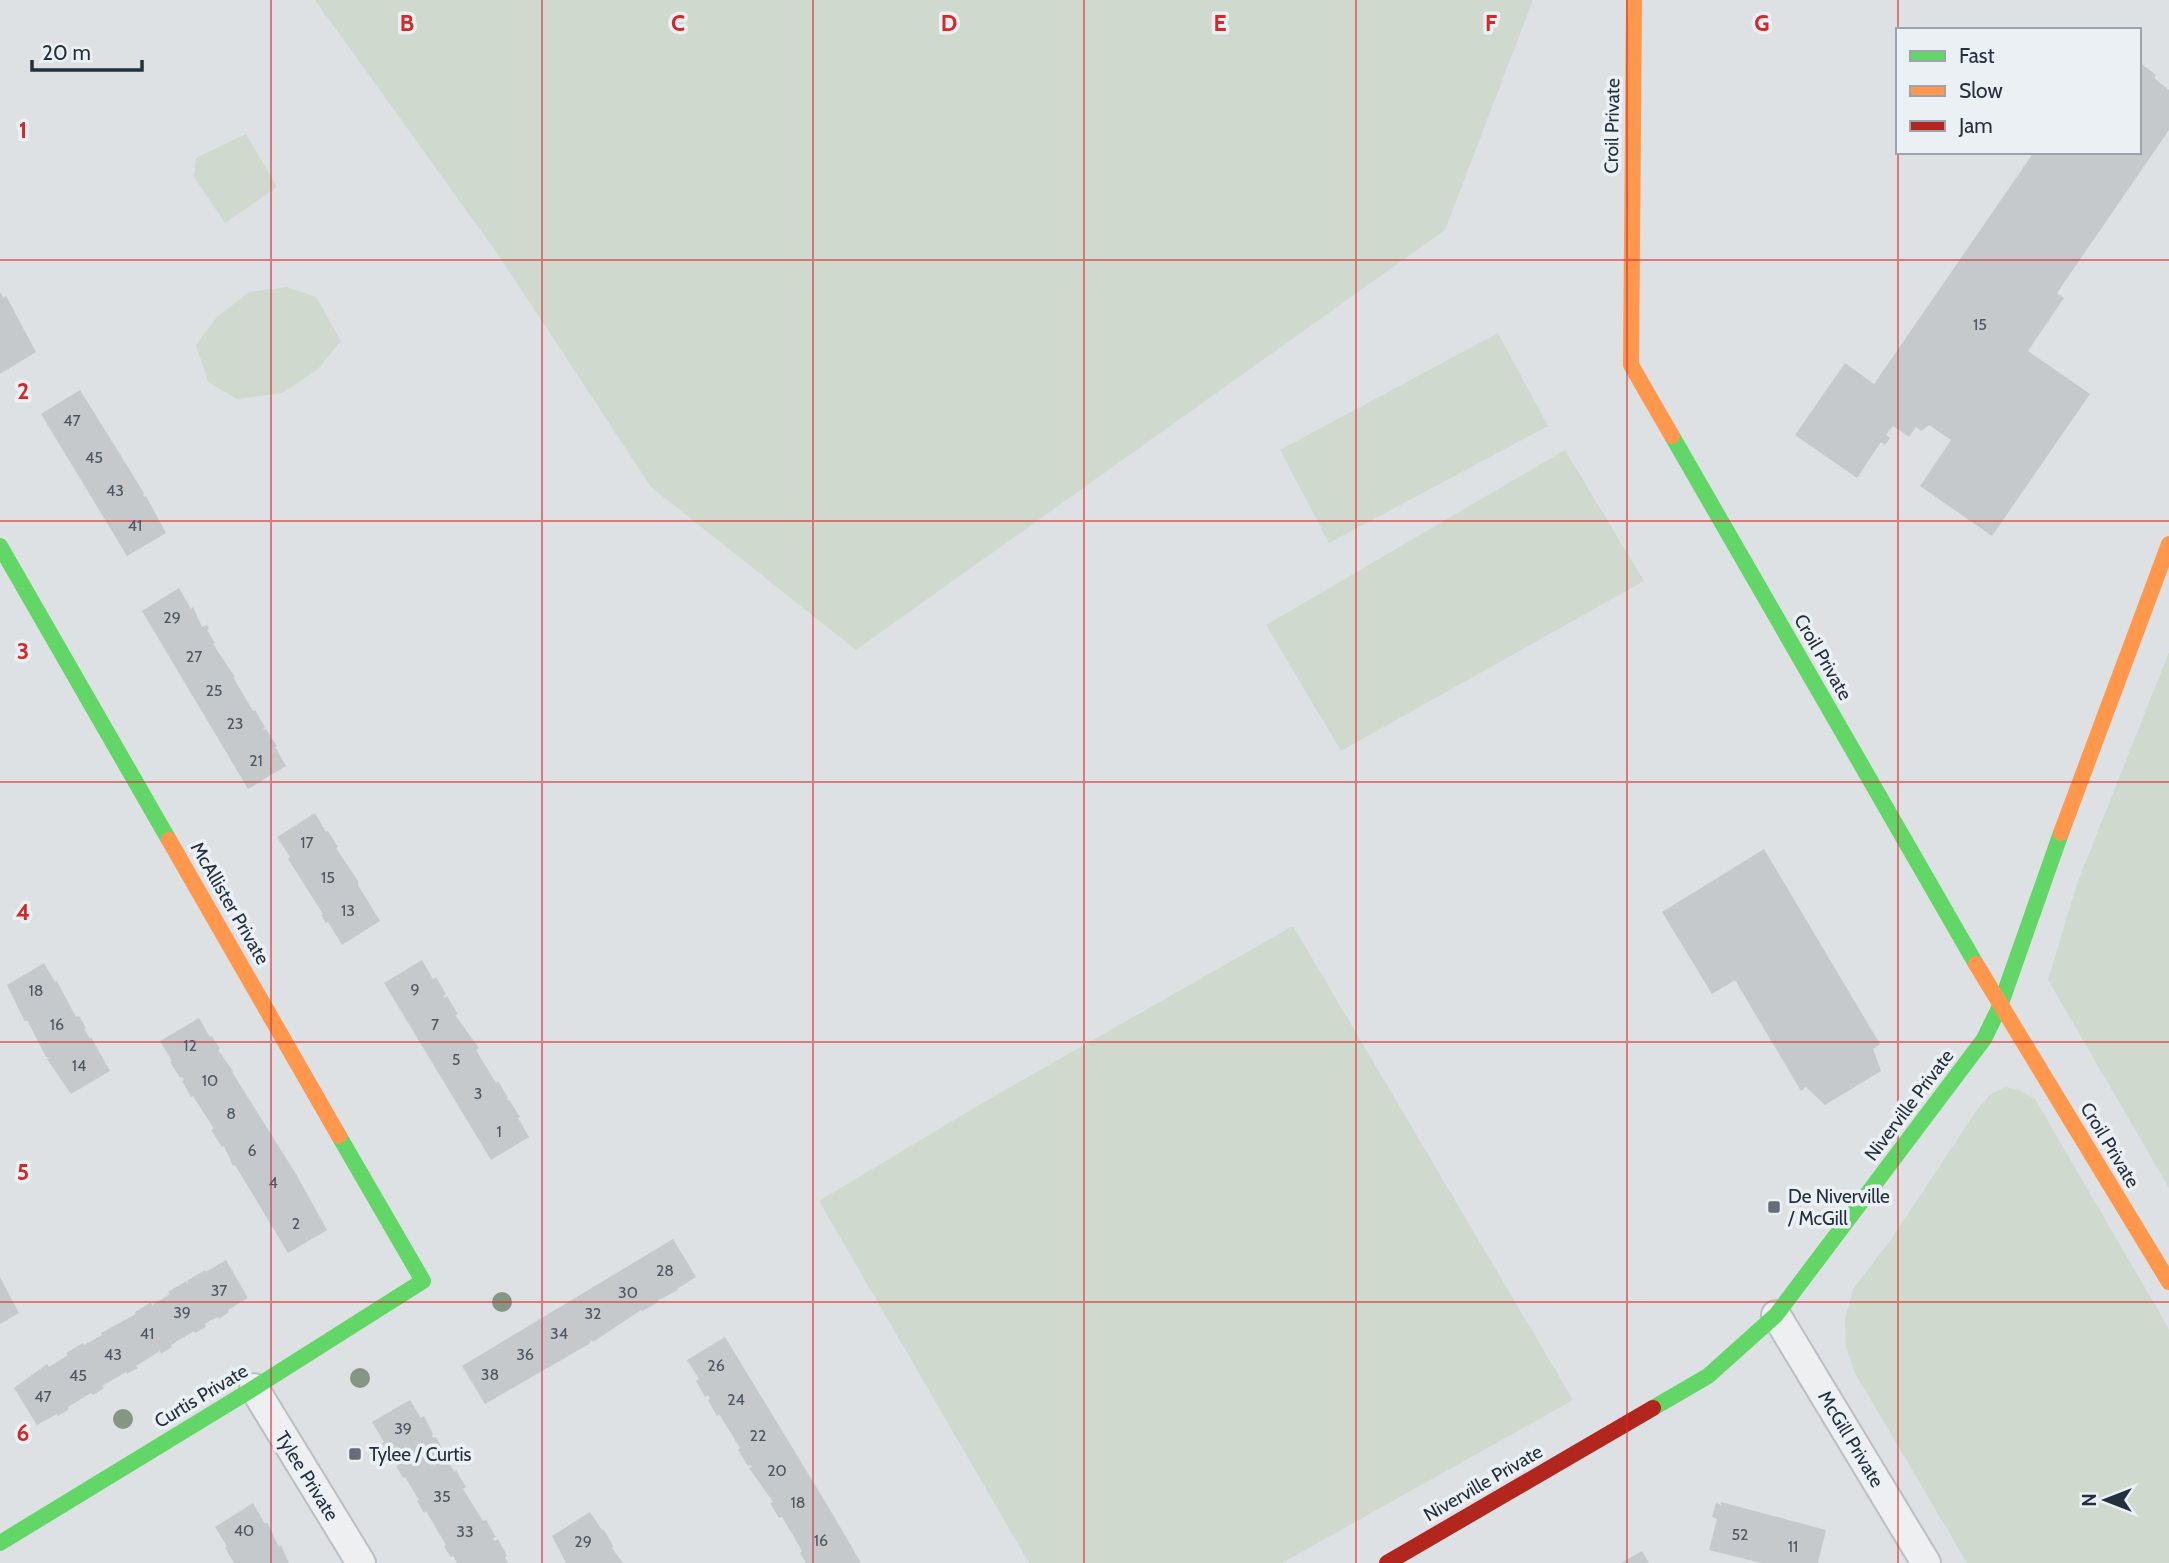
<svg xmlns="http://www.w3.org/2000/svg" width="2169" height="1563" font-family="Cabin,sans-serif">
  <style>
    .green { fill: #cfd9ce }
    .building { fill: #c6c9cc }
    .lines { fill: none; stroke-linecap: round; stroke-linejoin: round }
    .street-casing { stroke: #bcbfc2; stroke-width: 32 }
    .street { stroke: #edeff1; stroke-width: 28 }
    .fast { stroke: #63d668; stroke-width: 16 }
    .slow { stroke: #ff974d; stroke-width: 16 }
    .jam { stroke: #b3261e; stroke-width: 16 }
    .tree { fill: #859782 }
    .grid { fill: none; stroke: #d62828; stroke-width: 2; stroke-opacity: 0.55 }
    .poi-dot { fill: #656e78; stroke: #ebf0f5; stroke-width: 2.5 }
    .labels { text-anchor: middle; dominant-baseline: central; stroke-width: 7; stroke-linejoin: round; paint-order: stroke }
    .number-label { font-size: 16px; fill: #4d5762 }
    .street-label { font-size: 19px; fill: #24303e; stroke: #ebf0f5 }
    .poi-label { font-size: 19px; fill: #24303e; stroke: #ebf0f5; text-anchor: start }
    .grid-label { font-size: 23px; text-anchor: middle; font-weight: bold; fill: #d62828; stroke: #ebf0f5; stroke-width: 7; stroke-linejoin: round; paint-order: stroke }
  </style>
  <rect width="100%" height="100%" fill="#dee1e4"/>
  <!-- green -->
  <path class="green" d="M315,0H1533L1445,230L856,650L651,487L499,256Z
    M246,134L277,187L225,223L194,177L196,158Z
    M287,287L316,297L341,341L318,369L282,393L237,399L208,382L196,345L217,317L249,292Z
    M1498,333L1548,426L1329,543L1280,450Z
    M1565,450L1644,581L1341,751L1266,625Z
    M2169,652V1188L2048,980L2077,884Z
    M1293,926L1573,1400L1282,1563H1029L819,1201L984,1102Z
    M2005,1087L2021,1091L2035,1099L2169,1329V1563H1967L1855,1373L1846,1347L1845,1320L1853,1289L1889,1242L1976,1111L1991,1094Z"/>
  <!-- building -->
  <path class="building" d="M2139,62L2156,75L2154,78L2169,90V130L2057,293L2064,298L2028,351L2090,394L1992,536L1920,486L1951,440L1929,425L1921,431L1916,427L1909,437L1893,426L1886,435L1890,438L1885,445L1881,442L1857,478L1795,435L1845,363L1874,384L2034,152H2139Z
    M0,292L4,298L6,296L36,352L0,374Z
    M80,390L144,493L143,494L144,497L146,496L166,533L127,556L41,414Z
    M179,588L191,609L193,607L202,627L207,625L209,629L207,630L215,643L213,644L235,677H233L253,711L255,710L265,727L263,728L265,730L266,729L277,746L275,747L286,766L248,789L142,611Z
    M315,813L326,832L328,831L338,847L336,848L358,881V885L380,921L342,945L328,922L326,923L321,915L323,914L288,859L290,857L277,837Z
    M1764,849L1880,1044L1873,1049L1881,1071L1825,1105L1806,1087L1801,1091L1735,980L1712,994L1662,912Z
    M422,960L433,979L436,977L446,994L443,996L445,998L447,996L458,1014L455,1015L479,1048L476,1050L496,1083L498,1081L508,1098L506,1099L510,1101L520,1117L518,1118L529,1137L491,1160L384,983Z
    M44,963L55,982L57,981L76,1017L79,1016L86,1028L84,1029L90,1039L91,1037L110,1071L71,1094L47,1059L50,1058L46,1057L27,1020L25,1022L7,985Z
    M199,1018L210,1037L212,1036L220,1049L218,1050L233,1071L232,1072L296,1174L327,1230L288,1253L235,1165L233,1166L224,1146L222,1147L211,1130L214,1129L193,1096L191,1097L182,1081L184,1080L182,1077L180,1078L170,1062L172,1061L160,1041Z
    M673,1239L696,1277L677,1289L678,1290L657,1301L658,1302L643,1311L641,1310L593,1342L591,1340L589,1344L485,1404L462,1366Z
    M226,1260L248,1298L228,1310L229,1312L219,1319L218,1317L211,1320L205,1324L206,1327L195,1333L194,1331L171,1345L172,1347L161,1354L160,1351L136,1366L138,1368L127,1374L126,1372L102,1386L104,1388L93,1395L91,1393L68,1407L69,1409L58,1416L57,1414L37,1425L14,1388L47,1364L49,1367L68,1355L66,1353L83,1343L84,1345L102,1335L101,1333L136,1314L135,1312L151,1302L152,1305L170,1294L168,1292L186,1281L187,1284L188,1280L205,1270L206,1272Z
    M0,1277L19,1313L0,1324Z
    M725,1337L829,1508L861,1563H806L800,1553L802,1551L791,1532L782,1517L779,1518L770,1503L773,1502L749,1468L752,1467L750,1465L748,1466L738,1450L740,1448L719,1414L717,1416L708,1400L710,1399L708,1395L705,1397L696,1381L699,1379L687,1360Z
    M410,1400L421,1418L424,1416L433,1434L432,1435L433,1438L436,1437L454,1472L456,1470L466,1487L463,1489L483,1521L486,1520L496,1537L493,1538L495,1541L498,1539L507,1556L505,1557L508,1563H457L453,1556L451,1557L444,1547L446,1545L426,1511L424,1513L417,1501L419,1500L405,1477L403,1478L396,1466L398,1465L382,1443L384,1442L372,1422Z
    M1721,1502L1826,1530L1818,1563H1761L1709,1550L1717,1519L1712,1517L1716,1503L1721,1505Z
    M253,1503L265,1524L267,1522L279,1547L281,1545L289,1563H234L225,1548L227,1546L215,1527Z
    M590,1512L602,1530H604L613,1546L612,1548L623,1563H566L552,1536Z
    M1642,1551L1649,1563H1621Z"/>
  <g class="lines">
    <defs>
      <path id="street" d="M1776,1315L1926,1563
        M254,1388L361,1563"/>
    </defs>
    <!-- street casing -->
    <use href="#street" class="street-casing"/>
    <!-- street -->
    <use href="#street" class="street"/>
    <!-- fast -->
    <path class="fast" d="M1672,436L1976,964
      M0,546L169,840
      M1653,1408L1708,1376L1776,1315L1984,1039L2000,1006L2061,833
      M0,1543L254,1388L423,1281L339,1136"/>
    <!-- slow -->
    <path class="slow" d="M1634,0L1631,365L1672,436
      M2061,833L2169,544
      M169,840L339,1136
      M1976,964L2169,1282"/>
    <!-- jam -->
    <path class="jam" d="M1387,1563L1653,1408"/>
  </g>
  <!-- trees -->
  <g class="tree">
    <circle cx="502" cy="1302" r="10"/>
    <circle cx="360" cy="1378" r="10"/>
    <circle cx="123" cy="1419" r="10"/>
  </g>
  <!-- grid -->
  <path class="grid" d="M271,0V1563M542,0V1563M813,0V1563M1084,0V1563M1356,0V1563M1627,0V1563M1898,0V30M1898,152V1563M0,260H2169M0,521H2169M0,782H2169M0,1042H2169M0,1302H2169"/>
  <!-- markers -->
  <g class="poi-dot">
    <rect x="1767" y="1200" width="14" height="14" rx="3.5"/>
    <rect x="348" y="1447" width="14" height="14" rx="3.5"/>
  </g>
  <g class="labels">
    <!-- number labels -->
    <g class="number-label">
      <text x="1980" y="324">15</text>
      <text x="72" y="420">47</text>
      <text x="94" y="457">45</text>
      <text x="115" y="490">43</text>
      <text x="135" y="525">41</text>
      <text x="172" y="617">29</text>
      <text x="194" y="656">27</text>
      <text x="214" y="690">25</text>
      <text x="235" y="723">23</text>
      <text x="256" y="760">21</text>
      <text x="307" y="842">17</text>
      <text x="328" y="877">15</text>
      <text x="348" y="910">13</text>
      <text x="415" y="989">9</text>
      <text x="36" y="990">18</text>
      <text x="57" y="1024">16</text>
      <text x="435" y="1024">7</text>
      <text x="190" y="1045">12</text>
      <text x="456" y="1059">5</text>
      <text x="79" y="1065">14</text>
      <text x="210" y="1080">10</text>
      <text x="478" y="1093">3</text>
      <text x="231" y="1113">8</text>
      <text x="499" y="1131">1</text>
      <text x="252" y="1150">6</text>
      <text x="273" y="1182">4</text>
      <text x="296" y="1223">2</text>
      <text x="665" y="1270">28</text>
      <text x="219" y="1290">37</text>
      <text x="628" y="1292">30</text>
      <text x="182" y="1312">39</text>
      <text x="593" y="1313">32</text>
      <text x="147" y="1333">41</text>
      <text x="559" y="1333">34</text>
      <text x="113" y="1354">43</text>
      <text x="525" y="1354">36</text>
      <text x="716" y="1365">26</text>
      <text x="490" y="1374">38</text>
      <text x="78" y="1375">45</text>
      <text x="43" y="1396">47</text>
      <text x="736" y="1399">24</text>
      <text x="403" y="1428">39</text>
      <text x="758" y="1435">22</text>
      <text x="777" y="1470">20</text>
      <text x="442" y="1496">35</text>
      <text x="798" y="1502">18</text>
      <text x="244" y="1530">40</text>
      <text x="465" y="1531">33</text>
      <text x="1740" y="1534">52</text>
      <text x="821" y="1540">16</text>
      <text x="583" y="1541">29</text>
      <text x="1793" y="1546">11</text>
    </g>
    <!-- street labels -->
    <g class="street-label">
      <text transform="translate(1612 126) rotate(-89)">Croil Private</text>
      <text transform="translate(1823 657) rotate(60)">Croil Private</text>
      <text transform="translate(230 903) rotate(60)">McAllister Private</text>
      <text transform="translate(1909 1105) rotate(-53)">Niverville Private</text>
      <text transform="translate(2110 1145) rotate(59)">Croil Private</text>
      <text transform="translate(201 1396) rotate(-31)">Curtis Private</text>
      <text transform="translate(1851 1439) rotate(59)">McGill Private</text>
      <text transform="translate(307 1476) rotate(58)">Tylee Private</text>
      <text transform="translate(1483 1483) rotate(-30)">Niverville Private</text>
    </g>
    <!-- poi labels -->
    <g class="poi-label">
      <text x="1788" y="1196">De Niverville<tspan x="1788" dy="22">/ McGill</tspan></text>
      <text x="369" y="1454">Tylee / Curtis</text>
    </g>
  </g>
  <g class="grid-label">
    <text x="407" y="31">B</text>
    <text x="678" y="31">C</text>
    <text x="949" y="31">D</text>
    <text x="1220" y="31">E</text>
    <text x="1491" y="31">F</text>
    <text x="1762" y="31">G</text>
    <text x="23" y="138">1</text>
    <text x="23" y="399">2</text>
    <text x="23" y="659">3</text>
    <text x="23" y="920">4</text>
    <text x="23" y="1180">5</text>
    <text x="23" y="1441">6</text>
  </g>
  <!-- legend -->
  <rect x="1896" y="28" width="245" height="126" fill="#ebf0f5" stroke="#9ba3ac" stroke-width="2"/>
  <rect x="1910" y="51" width="35" height="10" fill="#63d668" stroke="#9ba3ac" stroke-width="2"/>
  <text x="1959" y="63" font-size="21" fill="#24303e">Fast</text>
  <rect x="1910" y="86" width="35" height="10" fill="#ff974d" stroke="#9ba3ac" stroke-width="2"/>
  <text x="1959" y="98" font-size="21" fill="#24303e">Slow</text>
  <rect x="1910" y="121" width="35" height="10" fill="#b3261e" stroke="#9ba3ac" stroke-width="2"/>
  <text x="1959" y="133" font-size="21" fill="#24303e">Jam</text>
  <!-- north arrow -->
  <g transform="translate(2106 1500) rotate(270)" stroke="#ebf0f5" stroke-width="5" paint-order="stroke">
  <path d="M0-5L12 26L0 18L-12 26Z" fill="#24303e"/>
  <text y="-10" font-size="19" font-weight="bold" text-anchor="middle" fill="#24303e">N</text>
  </g>
  <!-- scale -->
  <path d="M32 60v10h110v-10" fill="none" stroke="#24303e" stroke-width="3.5"/>
  <text x="42" y="60" font-size="21" fill="#24303e" stroke="#ebf0f5" stroke-width="5" paint-order="stroke">20 m</text>
</svg>
